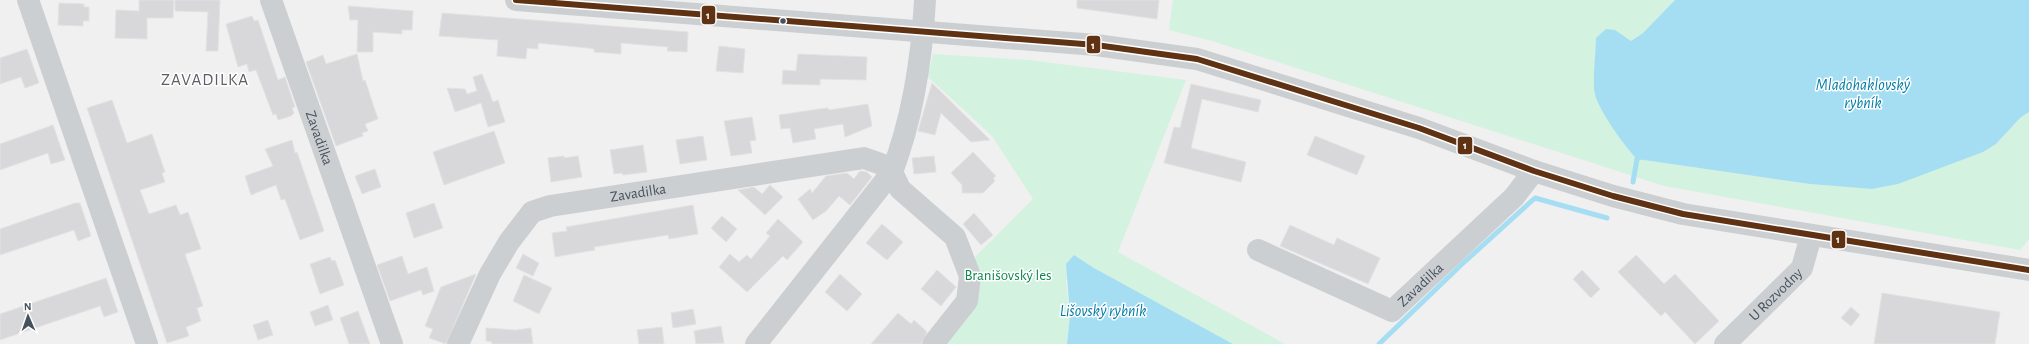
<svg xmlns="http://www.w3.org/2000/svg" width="2029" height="344" font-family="'Alegreya Sans',sans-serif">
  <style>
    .green { fill: #d3f2e0 }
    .water { fill: #a5def2 }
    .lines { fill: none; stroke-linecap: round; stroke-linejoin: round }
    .stream { stroke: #a5def2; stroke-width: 5 }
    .building { fill: #d8d8da; stroke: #e2e2e3 }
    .minor { stroke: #cccfd1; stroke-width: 22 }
    .bus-1-casing { stroke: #fff; stroke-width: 9 }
    .bus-1 { stroke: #603214; stroke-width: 6 }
    .bus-dot { fill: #46515e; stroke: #fff; stroke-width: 1.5 }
    .labels { text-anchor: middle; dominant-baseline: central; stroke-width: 3; stroke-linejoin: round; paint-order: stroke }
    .street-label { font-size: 15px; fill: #46515e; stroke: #fff }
    .park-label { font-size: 15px; fill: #108651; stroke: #fff }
    .water-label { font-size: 16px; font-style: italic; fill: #037ba6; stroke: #fff }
    .quarter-label { font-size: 17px; letter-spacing: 1px; fill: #5b5f65; stroke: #fff }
    .line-badge { stroke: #fff; stroke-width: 1.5 }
    .badge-label { font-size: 11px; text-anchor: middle; font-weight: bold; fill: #fff }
  </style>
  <rect width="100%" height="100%" fill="#f1f0f0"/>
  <!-- green -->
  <path class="green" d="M1173,0H1675L1643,33L1631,41L1595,94C1607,117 1619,140 1637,159L1810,184L1872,189L1996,144L2020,118L2029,112V239L2020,250L1664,186L1212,41L1169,30Z
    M933,54L1029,60L1186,80L1118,252L1285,344H1233L1094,268L1074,255L1066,281L1070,316L1067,344H942L974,258L1033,199L992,136L928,77Z"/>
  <!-- water -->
  <path class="water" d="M1675,0H2029V112L2020,118L1996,144L1983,152L1898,184L1872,189L1810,184L1637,159C1625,147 1599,111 1595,94C1592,83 1596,51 1596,38L1606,29L1615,30L1631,41L1643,33Z
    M1074,255L1094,268L1233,344H1067L1070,316L1066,264Z"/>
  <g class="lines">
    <!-- stream -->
    <path class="stream" d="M1633,182L1637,159L1642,156
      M1379,344L1461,265L1535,198L1607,218"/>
  </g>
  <!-- building -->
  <path class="building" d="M139,0H174L173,18H147V39L115,38L116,10L139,11Z
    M175,0H220L218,51H206L208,12L175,11Z
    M1077,0H1159L1157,19L1077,8Z
    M59,3L84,4V7H89V21H83V26L58,25Z
    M348,6L413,11L412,30H402V34L373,32V52H357L358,20H350Z
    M442,13L688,32L687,52L667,51L668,47L621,43V54L594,52V49L588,48L538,43V49L527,48L526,59L497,56L498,40L439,36Z
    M252,16L254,21L258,20L278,80L285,77L295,107L292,108L294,113L291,116L278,120L276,114L273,115L256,70L249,72L247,64L238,67L226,24Z
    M719,46L745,49L743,73L716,71Z
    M27,49L39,83L25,88L21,77L0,84V58Z
    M357,54L363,81L365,80L378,119L365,124L368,131L362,133L363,136L336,146L306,62L323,55L326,64Z
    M798,54L867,57L866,80L820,79V85L782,84L783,70L796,71Z
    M482,74L493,102L498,100L505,122L488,127L481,103L455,112L447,88L465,89L467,94L477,91L473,77Z
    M932,83L990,140L971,142L941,113L935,135L918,131Z
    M1191,84L1261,100L1258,112L1202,99L1191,148L1246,162L1241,182L1164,163L1174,127L1180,128Z
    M112,100L127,143L152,134L165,172L162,173L165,182L140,190L149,214L176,205L180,215L188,212L201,249L185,254L203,306L197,308L201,321L186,327L189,336L167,343L87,108Z
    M868,104L872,126L845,137L843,124L814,129L816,139L793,143L790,128L781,129L779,115L819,109L828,108L829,110Z
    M752,117L756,140L750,141L752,153L731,156L724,121Z
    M53,125L65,160L51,164L48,153L0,170V144Z
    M494,131L505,163L444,185L433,152Z
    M703,136L707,160L680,164L676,140Z
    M1315,136L1365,156L1357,175L1307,155Z
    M292,140L295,153L297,152L324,231L300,240L285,199L281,200L276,185L251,195L245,176L273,166L265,149Z
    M643,145L647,172L623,175L622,173L614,174L610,150Z
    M973,152L996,176L993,178L995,181L983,193H962V185L951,173Z
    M564,156V158L578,156L582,177L551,182L548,158Z
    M934,156L936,172L914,174L912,158Z
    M375,169L381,187L362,194L355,176Z
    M860,171L867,172L872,177L850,205L839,196L826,211L813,220L798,199L810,189L812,193L826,176L847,173L854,179Z
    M770,185L783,197L765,215L738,190L754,187L762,194Z
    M75,203H80L91,236L78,241L74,230L0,255V229Z
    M434,203L443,228L414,238L406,213Z
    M693,205L698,234L669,239L668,235L594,247L595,250L555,257L552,233L567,231L566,227Z
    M974,213L993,235L981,245L963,224Z
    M722,216L737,229L726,242L711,228Z
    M778,219L803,242L787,260L783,256L747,292L719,267L730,254L739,262L747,255L751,259L770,236L766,233Z
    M882,224L903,242L887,260L866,243Z
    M1290,225L1334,245L1337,238L1380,258L1368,284L1280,246Z
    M523,254L539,263L533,276L516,268Z
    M1636,255L1664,284L1675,274L1719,321L1695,344L1665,312L1661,316L1618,272Z
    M402,256L408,274L427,267L434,291L423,295L421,290L390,301L377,265Z
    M330,257L332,261L335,260L344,285L320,294L310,264Z
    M937,270L956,287L941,306L921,289Z
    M1582,270L1600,289L1591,298L1573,279Z
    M476,274L446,344L429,338L433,329L425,326L441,287Z
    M840,274L862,294L847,311L825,292Z
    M524,275L552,288L539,314L513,301Z
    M106,278L118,312L104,317L100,306L0,340V314Z
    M1882,293L2000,312L1995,344H1874Z
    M328,305L333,320L315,326L310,312Z
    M1851,307L1860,315L1851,326L1841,318Z
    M693,309L696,324L673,328L671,313Z
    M358,311L370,344H349L340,318Z
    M898,313L911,324L914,320L927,332L921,344H871Z
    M268,320L273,335L258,340L253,325Z
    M721,326L724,343L696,344L694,331Z
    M662,327L664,344H639L637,330Z
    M486,328L516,330L531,328L533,344H492V342L486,341Z"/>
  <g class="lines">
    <!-- minor -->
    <g class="minor">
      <path d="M28,0L147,344"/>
      <path id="s1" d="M271,0L392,344"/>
      <path d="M516,0L1096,45L1197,59L1419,128L1534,171L1613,196L1683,214L2029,270"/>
      <path id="s2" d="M1258,250L1392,311L1514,197L1534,171"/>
      <path id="s3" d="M458,344L490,274L509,242L532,212L550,206L864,158L881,164L892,172L900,189L955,237L970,276L967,301L933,344"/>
      <path d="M756,344L892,172C913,117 922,58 925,0"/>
      <path id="s4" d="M1725,344L1802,268L1811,236"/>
    </g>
    <defs>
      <path id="bus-1" d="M516,0L1096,45L1197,59L1419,128L1534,171L1613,196L1683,214L2029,270"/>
    </defs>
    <!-- bus-1 casing -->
    <use href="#bus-1" class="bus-1-casing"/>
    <!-- bus-1 -->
    <use href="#bus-1" class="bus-1"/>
  </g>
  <!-- markers -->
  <circle class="bus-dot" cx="783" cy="21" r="3.5"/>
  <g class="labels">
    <!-- street labels -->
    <g class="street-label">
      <text stroke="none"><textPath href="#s1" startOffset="146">Zavadilka</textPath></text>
      <text stroke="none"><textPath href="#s3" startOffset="260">Zavadilka</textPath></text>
      <text stroke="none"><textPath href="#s2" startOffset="186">Zavadilka</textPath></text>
      <text stroke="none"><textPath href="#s4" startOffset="71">U Rozvodny</textPath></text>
    </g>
    <!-- park labels -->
    <g class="park-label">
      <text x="1008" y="275">Branišovský les</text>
    </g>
    <!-- water labels -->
    <g class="water-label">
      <text x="1863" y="85">Mladohaklovský<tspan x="1863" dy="18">rybník</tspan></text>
      <text x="1103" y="311">Lišovský rybník</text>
    </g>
    <!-- quarter labels -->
    <g class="quarter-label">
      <text x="205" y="79">ZAVADILKA</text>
    </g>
  </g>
  <g class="line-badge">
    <rect x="701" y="5" width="15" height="20" rx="4" fill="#603214"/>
    <rect x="1086" y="35" width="15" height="19" rx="4" fill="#603214"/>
    <rect x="1457" y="136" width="16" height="19" rx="4" fill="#603214"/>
    <rect x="1831" y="230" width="15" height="19" rx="4" fill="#603214"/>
  </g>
  <g class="badge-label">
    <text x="708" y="19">1</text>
    <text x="1093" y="49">1</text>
    <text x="1465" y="149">1</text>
    <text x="1838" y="243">1</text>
  </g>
  <!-- north arrow -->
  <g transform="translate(28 316) rotate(358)" stroke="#ffffff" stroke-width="3" paint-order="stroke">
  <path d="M0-3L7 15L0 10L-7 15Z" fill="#46515e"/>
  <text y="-6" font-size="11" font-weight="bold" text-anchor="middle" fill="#46515e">N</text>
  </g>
</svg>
